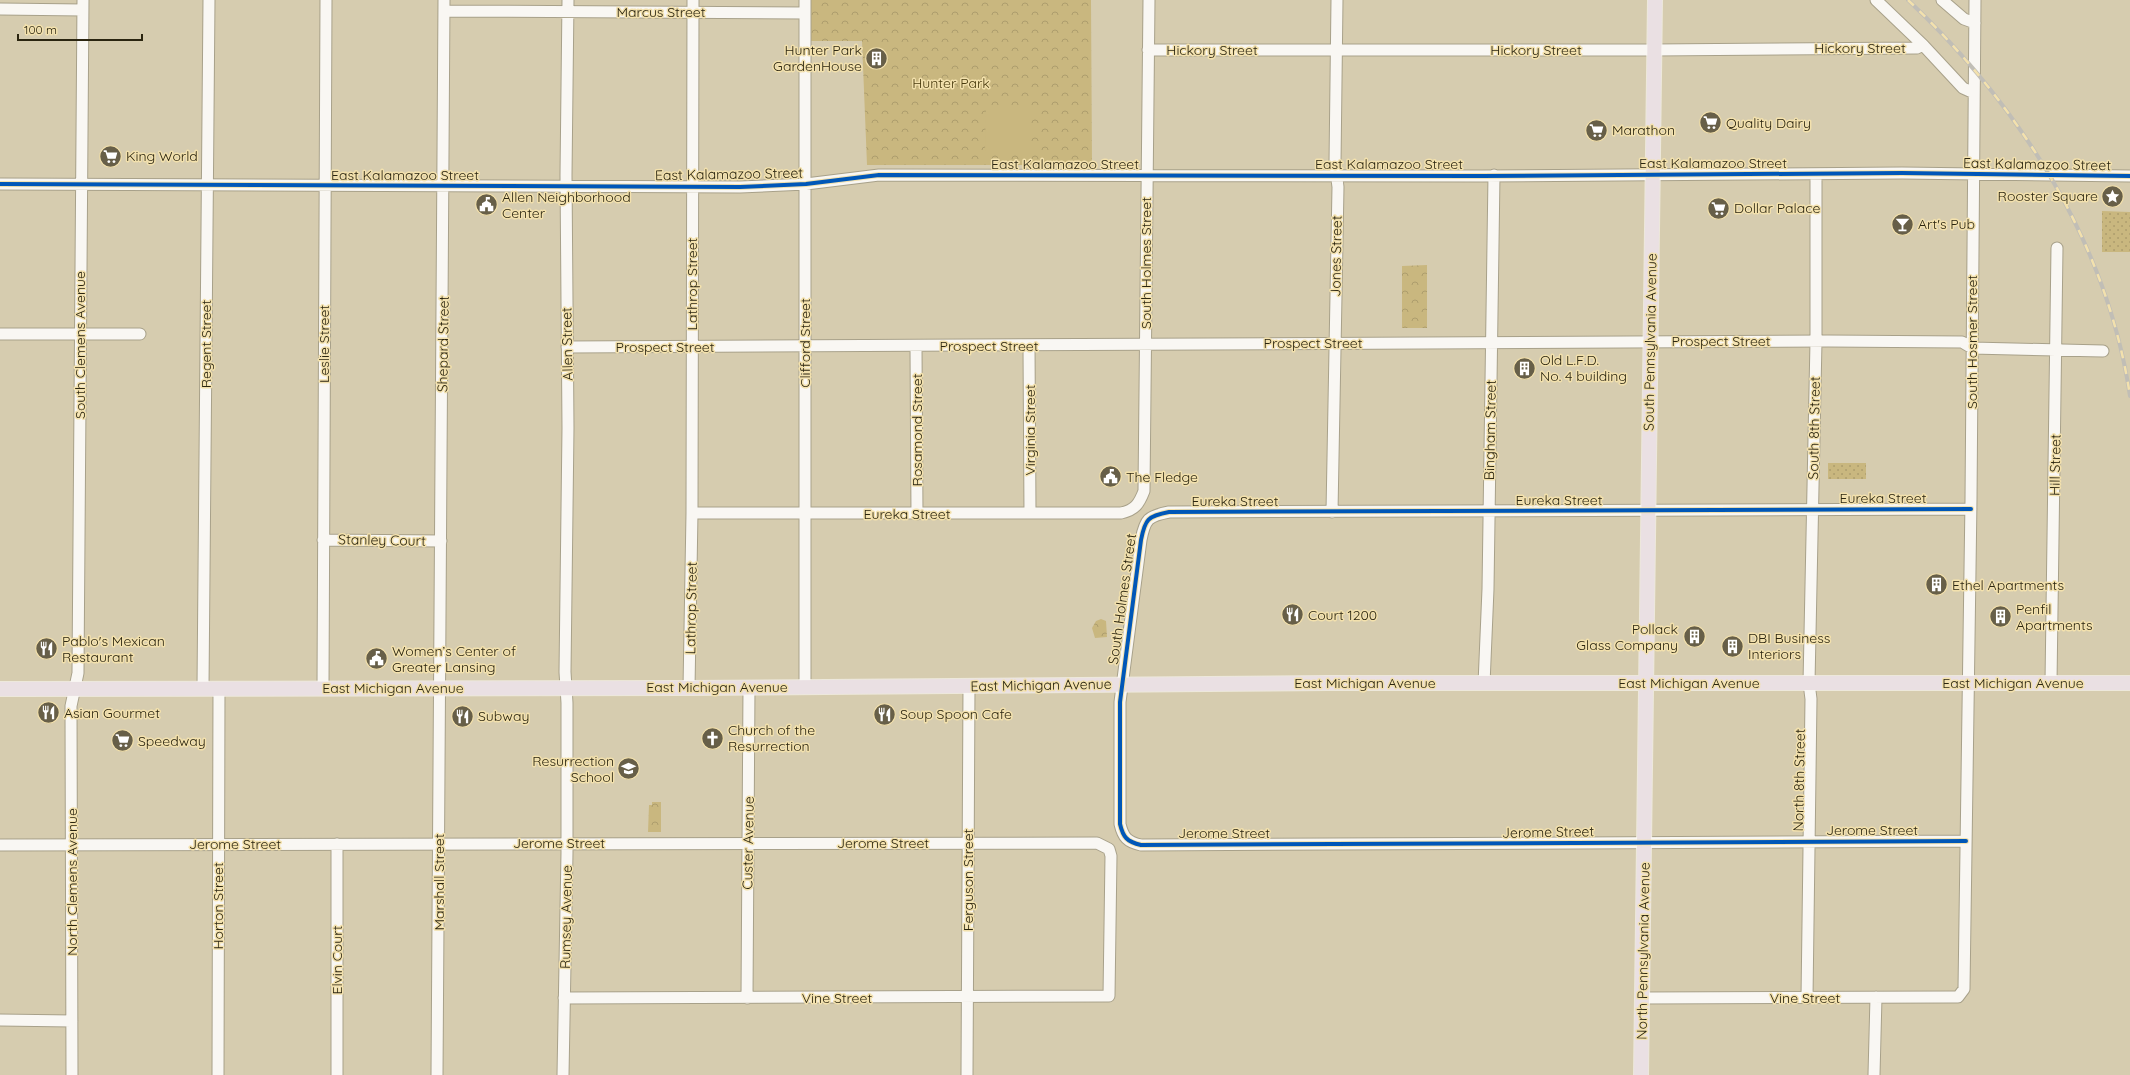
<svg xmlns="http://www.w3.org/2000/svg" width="2130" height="1075" font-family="Quicksand,sans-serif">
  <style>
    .grass { fill: url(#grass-dots) }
    .park { fill: url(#park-crowns) }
    .pitch { fill: #c9b77f }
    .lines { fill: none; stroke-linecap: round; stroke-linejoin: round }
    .minor-casing { stroke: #a8a18a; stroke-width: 13 }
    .major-casing { stroke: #ede8db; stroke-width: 16 }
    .minor { stroke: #f9f7f3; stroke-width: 11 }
    .major { stroke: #eae0e3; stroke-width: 14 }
    .rail-casing { stroke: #c1beb6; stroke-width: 4 }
    .rail { stroke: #f3e1ad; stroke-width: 2.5; stroke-dasharray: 8; stroke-linecap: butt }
    .cycleway-casing { stroke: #f3e1ad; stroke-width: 6 }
    .cycleway { stroke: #0057b8; stroke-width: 4 }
    .labels { text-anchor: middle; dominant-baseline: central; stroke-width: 3; stroke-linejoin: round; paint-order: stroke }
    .street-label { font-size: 14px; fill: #2b2510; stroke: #f3e1ad }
    .poi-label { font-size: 14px; fill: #2b2510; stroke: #f3e1ad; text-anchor: start }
    .park-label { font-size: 14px; fill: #483a0d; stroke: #f3e1ad }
  </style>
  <defs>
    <pattern id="grass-dots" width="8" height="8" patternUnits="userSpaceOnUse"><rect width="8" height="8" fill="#c9b77f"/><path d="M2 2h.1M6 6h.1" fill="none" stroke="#ad9d6d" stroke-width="1.8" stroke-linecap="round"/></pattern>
    <pattern id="park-crowns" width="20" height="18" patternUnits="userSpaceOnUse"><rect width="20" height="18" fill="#c9b77f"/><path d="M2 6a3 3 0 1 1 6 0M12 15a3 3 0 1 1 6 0" fill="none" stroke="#ad9d6d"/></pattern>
  </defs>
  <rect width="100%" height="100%" fill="#d6ccaf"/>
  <!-- grass -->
  <path class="grass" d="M2102,211L2130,212V252H2102Z
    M1828,463H1866V479H1828Z"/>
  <!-- park -->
  <path class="park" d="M810,0H1091L1092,165H867L862,41H810Z
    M1427,265V328H1402V266Z
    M1101,619L1106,621L1107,637L1095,638L1092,628L1096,621Z
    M652,802H661V832H648L649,805H652Z"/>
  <!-- pitch -->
  <path class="pitch" d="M986,107H1029V152H985Z"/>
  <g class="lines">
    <defs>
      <path id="minor" d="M1876,0L1923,45L1963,88L1974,93
        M1942,0L1964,19L1975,23
        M0,9L83,10
        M444,11L805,13
        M1148,50H1654L1917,48L1923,45
        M0,184L740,187L806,184L879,175L1482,176L1902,173L2130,176
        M0,334H140
        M1029,346L1030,513
        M567,347L1828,341L1962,342L1972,348L2103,351
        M916,347L917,514
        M1332,512L1338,187L1335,163L1337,0
        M692,513H1121C1135,510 1139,504 1144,491L1149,0
        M323,540L441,541
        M2051,683L2057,248
        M1484,684L1488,589L1494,175
        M805,687V0
        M203,688L209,0
        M323,688L326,0
        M689,688L692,513L693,0
        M1966,841L1141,845C1127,842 1123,837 1120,824V702L1141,540C1145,519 1148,516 1169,512L1971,509
        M0,845L1097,843L1109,849L1111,856L1109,996L564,998
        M747,998L749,687
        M1643,998L1952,997H1958L1964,989L1971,500L1975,0
        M1807,998L1811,699L1809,683L1816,341V174
        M0,1020L72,1021
        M72,1075L71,706L78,673L83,0
        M218,1075L219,688
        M337,1075V844
        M437,1075L444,0
        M563,1075L567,853V703L565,672L568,428L566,175L568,0
        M967,1075L969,686
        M1874,1075L1876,997"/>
      <path id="major" d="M0,689L689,688L1328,683H2130
        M1641,1075L1655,0"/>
    </defs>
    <!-- minor casing -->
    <use href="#minor" class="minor-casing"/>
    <!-- major casing -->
    <use href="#major" class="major-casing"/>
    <!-- minor -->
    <use href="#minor" class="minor"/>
    <!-- major -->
    <use href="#major" class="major"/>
    <defs>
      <path id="rail" d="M1908,0C2019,105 2107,242 2130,396"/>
    </defs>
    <!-- rail casing -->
    <use href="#rail" class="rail-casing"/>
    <!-- rail -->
    <use href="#rail" class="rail"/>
    <defs>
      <path id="cycleway" d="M0,184L740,187L806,184L879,175L1482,176L1902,173L2130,176
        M1966,841L1141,845C1127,842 1123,837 1120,824V702L1141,540C1145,519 1148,516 1169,512L1971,509"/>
    </defs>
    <!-- cycleway casing -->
    <use href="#cycleway" class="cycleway-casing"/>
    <!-- cycleway -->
    <use href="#cycleway" class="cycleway"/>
  </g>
  <!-- icons -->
  <defs>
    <symbol id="building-disc" viewBox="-11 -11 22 22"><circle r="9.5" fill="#675f48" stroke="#f3e1ad"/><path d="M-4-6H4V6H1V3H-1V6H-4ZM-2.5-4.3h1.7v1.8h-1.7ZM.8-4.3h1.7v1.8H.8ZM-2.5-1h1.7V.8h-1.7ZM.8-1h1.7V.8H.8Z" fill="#fff"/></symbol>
    <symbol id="supermarket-disc" viewBox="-11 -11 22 22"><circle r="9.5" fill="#675f48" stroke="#f3e1ad"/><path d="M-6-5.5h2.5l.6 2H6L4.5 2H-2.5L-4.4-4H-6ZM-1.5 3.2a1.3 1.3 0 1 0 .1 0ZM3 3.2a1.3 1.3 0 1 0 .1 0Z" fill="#fff"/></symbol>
    <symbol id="sight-disc" viewBox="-11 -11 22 22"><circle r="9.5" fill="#675f48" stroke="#f3e1ad"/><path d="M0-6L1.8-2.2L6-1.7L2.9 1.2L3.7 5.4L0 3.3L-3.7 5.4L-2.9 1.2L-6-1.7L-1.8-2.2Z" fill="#fff"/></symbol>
    <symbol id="civic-disc" viewBox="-11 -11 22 22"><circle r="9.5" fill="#675f48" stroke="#f3e1ad"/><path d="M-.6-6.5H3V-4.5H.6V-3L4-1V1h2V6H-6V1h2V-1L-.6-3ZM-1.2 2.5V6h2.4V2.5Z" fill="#fff"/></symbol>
    <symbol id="bar-disc" viewBox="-11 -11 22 22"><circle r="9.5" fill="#675f48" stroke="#f3e1ad"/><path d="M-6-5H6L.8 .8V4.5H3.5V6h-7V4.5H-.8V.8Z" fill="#fff"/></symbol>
    <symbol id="restaurant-disc" viewBox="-11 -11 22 22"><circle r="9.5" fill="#675f48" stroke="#f3e1ad"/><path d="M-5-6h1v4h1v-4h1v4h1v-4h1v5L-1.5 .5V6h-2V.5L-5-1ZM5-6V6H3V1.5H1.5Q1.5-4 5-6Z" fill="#fff"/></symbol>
    <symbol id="church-disc" viewBox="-11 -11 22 22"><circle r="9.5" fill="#675f48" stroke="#f3e1ad"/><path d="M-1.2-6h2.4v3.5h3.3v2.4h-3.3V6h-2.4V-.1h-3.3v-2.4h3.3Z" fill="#fff"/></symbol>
    <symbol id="school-disc" viewBox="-11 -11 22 22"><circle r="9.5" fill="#675f48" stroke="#f3e1ad"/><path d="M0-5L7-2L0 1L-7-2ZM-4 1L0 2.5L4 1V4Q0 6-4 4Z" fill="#fff"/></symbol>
  </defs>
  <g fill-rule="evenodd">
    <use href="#building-disc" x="864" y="46" width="25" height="25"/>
    <use href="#supermarket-disc" x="1698" y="110" width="25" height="25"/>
    <use href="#supermarket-disc" x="1584" y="118" width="25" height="25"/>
    <use href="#supermarket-disc" x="98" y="144" width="25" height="25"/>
    <use href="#sight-disc" x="2100" y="184" width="25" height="25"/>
    <use href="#civic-disc" x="474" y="192" width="25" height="25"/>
    <use href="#supermarket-disc" x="1706" y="196" width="25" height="25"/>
    <use href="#bar-disc" x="1890" y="212" width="25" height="25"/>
    <use href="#building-disc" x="1512" y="356" width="25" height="25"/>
    <use href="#civic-disc" x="1098" y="464" width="25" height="25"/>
    <use href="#building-disc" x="1924" y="572" width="25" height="25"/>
    <use href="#restaurant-disc" x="1280" y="602" width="25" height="25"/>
    <use href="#building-disc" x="1988" y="604" width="25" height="25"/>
    <use href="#building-disc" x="1682" y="624" width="25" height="25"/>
    <use href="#building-disc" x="1720" y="634" width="25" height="25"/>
    <use href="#restaurant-disc" x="34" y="636" width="25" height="25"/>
    <use href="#civic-disc" x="364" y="646" width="25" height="25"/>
    <use href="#restaurant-disc" x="36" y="700" width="25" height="25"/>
    <use href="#restaurant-disc" x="872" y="702" width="25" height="25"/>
    <use href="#restaurant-disc" x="450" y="704" width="25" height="25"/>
    <use href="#church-disc" x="700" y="726" width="25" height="25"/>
    <use href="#supermarket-disc" x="110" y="728" width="25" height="25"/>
    <use href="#school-disc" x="616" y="756" width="25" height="25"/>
  </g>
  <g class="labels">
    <!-- street labels -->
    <g class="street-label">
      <text x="661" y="12">Marcus Street</text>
      <text x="1860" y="48">Hickory Street</text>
      <text x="1212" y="50">Hickory Street</text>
      <text x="1536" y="50">Hickory Street</text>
      <text x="1713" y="163">East Kalamazoo Street</text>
      <text x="1065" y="164">East Kalamazoo Street</text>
      <text x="1389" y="164">East Kalamazoo Street</text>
      <text transform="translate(2037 164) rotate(1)">East Kalamazoo Street</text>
      <text transform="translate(729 174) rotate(-1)">East Kalamazoo Street</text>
      <text x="405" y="175">East Kalamazoo Street</text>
      <text transform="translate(1336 256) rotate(-89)">Jones Street</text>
      <text transform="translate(1146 263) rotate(-90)">South Holmes Street</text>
      <text transform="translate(692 284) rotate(-90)">Lathrop Street</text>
      <text x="1721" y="341">Prospect Street</text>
      <text transform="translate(1650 342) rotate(-89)">South Pennsylvania Avenue</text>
      <text transform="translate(1972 342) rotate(-90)">South Hosmer Street</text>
      <text transform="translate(805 343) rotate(-90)">Clifford Street</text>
      <text x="1313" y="343">Prospect Street</text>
      <text transform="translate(206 344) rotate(-90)">Regent Street</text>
      <text transform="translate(324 344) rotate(-90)">Leslie Street</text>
      <text transform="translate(443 344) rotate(-89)">Shepard Street</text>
      <text transform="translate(567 344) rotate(-91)">Allen Street</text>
      <text transform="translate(80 345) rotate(-90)">South Clemens Avenue</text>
      <text x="989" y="346">Prospect Street</text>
      <text x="665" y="347">Prospect Street</text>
      <text transform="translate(1814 428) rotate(-89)">South 8th Street</text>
      <text transform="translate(917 430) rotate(-90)">Rosamond Street</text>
      <text transform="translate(1030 430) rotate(-90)">Virginia Street</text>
      <text transform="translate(1490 430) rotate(-89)">Bingham Street</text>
      <text transform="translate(2055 465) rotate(-89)">Hill Street</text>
      <text x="1883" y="498">Eureka Street</text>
      <text x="1559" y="500">Eureka Street</text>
      <text x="1235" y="501">Eureka Street</text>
      <text x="907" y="514">Eureka Street</text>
      <text transform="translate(382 540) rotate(1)">Stanley Court</text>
      <text transform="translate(1122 599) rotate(-82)">South Holmes Street</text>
      <text transform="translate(691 608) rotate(-89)">Lathrop Street</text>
      <text x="1365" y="683">East Michigan Avenue</text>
      <text x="1689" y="683">East Michigan Avenue</text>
      <text x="2013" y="683">East Michigan Avenue</text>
      <text transform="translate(1041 685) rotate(-1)">East Michigan Avenue</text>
      <text x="717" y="687">East Michigan Avenue</text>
      <text x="393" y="688">East Michigan Avenue</text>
      <text transform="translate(1799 780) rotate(-89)">North 8th Street</text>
      <text x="1872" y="830">Jerome Street</text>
      <text transform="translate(1548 832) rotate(-1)">Jerome Street</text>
      <text x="1224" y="833">Jerome Street</text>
      <text x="559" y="843">Jerome Street</text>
      <text transform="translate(748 843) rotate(-89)">Custer Avenue</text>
      <text x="883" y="843">Jerome Street</text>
      <text x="235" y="844">Jerome Street</text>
      <text transform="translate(968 880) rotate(-90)">Ferguson Street</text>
      <text transform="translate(72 882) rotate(-90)">North Clemens Avenue</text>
      <text transform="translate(439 882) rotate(-90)">Marshall Street</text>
      <text transform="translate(218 906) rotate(-90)">Horton Street</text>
      <text transform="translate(566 917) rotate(-89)">Rumsey Avenue</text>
      <text transform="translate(1643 951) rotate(-89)">North Pennsylvania Avenue</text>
      <text transform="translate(337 960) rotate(-90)">Elvin Court</text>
      <text x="837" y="998">Vine Street</text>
      <text x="1805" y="998">Vine Street</text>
    </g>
    <!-- poi labels -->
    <g class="poi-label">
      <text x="862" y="50" text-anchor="end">Hunter Park<tspan x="862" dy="16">GardenHouse</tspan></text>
      <text x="1726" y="123">Quality Dairy</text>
      <text x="1612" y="130">Marathon</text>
      <text x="126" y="156">King World</text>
      <text x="2098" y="196" text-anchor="end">Rooster Square</text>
      <text x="502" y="197">Allen Neighborhood<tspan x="502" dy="16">Center</tspan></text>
      <text x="1734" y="208">Dollar Palace</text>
      <text x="1918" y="224">Art's Pub</text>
      <text x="1540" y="360">Old L.F.D.<tspan x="1540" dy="16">No. 4 building</tspan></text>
      <text x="1126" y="477">The Fledge</text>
      <text x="1952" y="585">Ethel Apartments</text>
      <text x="2016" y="609">Penfil<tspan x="2016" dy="16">Apartments</tspan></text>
      <text x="1308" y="615">Court 1200</text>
      <text x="1678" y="629" text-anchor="end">Pollack<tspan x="1678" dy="16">Glass Company</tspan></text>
      <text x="1748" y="638">DBI Business<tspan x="1748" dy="16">Interiors</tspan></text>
      <text x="62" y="641">Pablo's Mexican<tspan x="62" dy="16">Restaurant</tspan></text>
      <text x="392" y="651">Women’s Center of<tspan x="392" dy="16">Greater Lansing</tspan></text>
      <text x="64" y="713">Asian Gourmet</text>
      <text x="900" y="714">Soup Spoon Cafe</text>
      <text x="478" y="716">Subway</text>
      <text x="728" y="730">Church of the<tspan x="728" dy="16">Resurrection</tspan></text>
      <text x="138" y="741">Speedway</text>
      <text x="614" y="761" text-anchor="end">Resurrection<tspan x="614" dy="16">School</tspan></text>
    </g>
    <!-- park labels -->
    <g class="park-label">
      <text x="951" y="83">Hunter Park</text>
    </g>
  </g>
  <!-- scale -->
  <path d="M18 34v6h124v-6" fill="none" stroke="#2b2510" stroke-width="2"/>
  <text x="24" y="34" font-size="12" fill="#2b2510" stroke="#f3e1ad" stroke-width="3" paint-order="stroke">100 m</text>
</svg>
